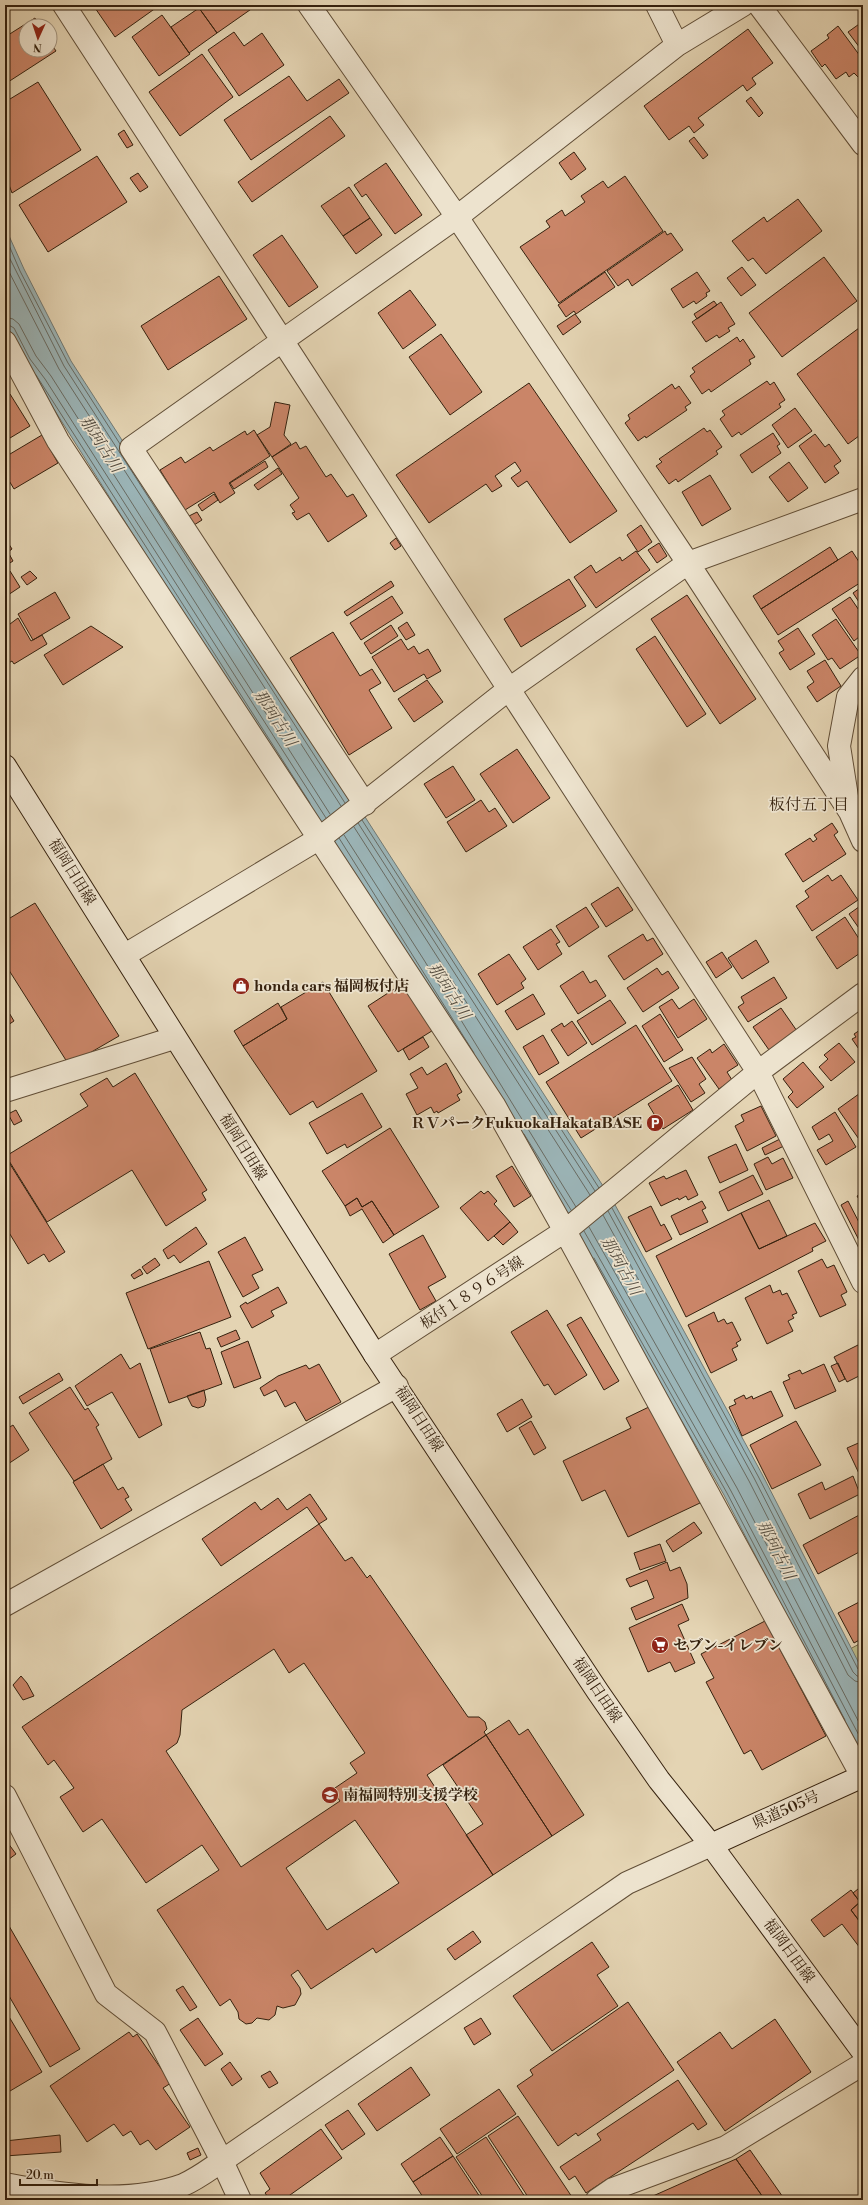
<svg xmlns="http://www.w3.org/2000/svg" width="868" height="2205" font-family="'Libre Bodoni','Noto Serif JP',serif">
  <style>
    .green { fill: #bcba87; stroke: #786e4a }
    .water { fill: #9bb5b8; stroke: #727a74 }
    .lines { fill: none; stroke-linecap: round; stroke-linejoin: round }
    .shore { stroke: #686b63; stroke-width: 1 }
    .building { fill: #ca8568; stroke: #35210e; fill-rule: evenodd }
    .minor-casing { stroke: #614e37; stroke-width: 24 }
    .tertiary-casing { stroke: #614e37; stroke-width: 24 }
    .secondary-casing { stroke: #35210e; stroke-width: 24 }
    .minor { stroke: #ede3ce; stroke-width: 22 }
    .tertiary { stroke: #ede3ce; stroke-width: 22 }
    .secondary { stroke: #ede3ce; stroke-width: 22 }
    .labels { text-anchor: middle; dominant-baseline: central; stroke-width: 3.5; stroke-linejoin: round; paint-order: stroke }
    .street-label { font-size: 15px; fill: #35210e; stroke: #ede3ce }
    .poi-label { font-size: 15px; font-weight: bold; fill: #35210e; stroke: #ede3ce; text-anchor: start }
    .water-label { font-size: 16px; font-style: italic; fill: #544d41; stroke: #ede3ce }
    .neighbourhood-label { font-size: 16px; fill: #35210e; stroke: #ede3ce }
  </style>
  <rect width="100%" height="100%" fill="#e4d4b3"/>
  <filter id="stains"><feTurbulence type="fractalNoise" baseFrequency=".005" numOctaves="4"/><feColorMatrix values="0 0 0 0 .2 0 0 0 0 .09 0 0 0 0 .02 0 0 0 .5 -.17"/></filter>
  <radialGradient id="worn" r=".72"><stop offset=".6" stop-color="#630" stop-opacity="0"/><stop offset="1" stop-color="#630" stop-opacity=".3"/></radialGradient>
  <!-- green -->
  <path class="green" d="M863,1642V1675L850,1649Z"/>
  <!-- water -->
  <path class="water" d="M5,227L24,269L71,361L614,1203L762,1474L863,1671V1763L724,1495L576,1235L38,384L23,364L5,329Z"/>
  <g class="lines">
    <!-- shore -->
    <path class="shore" d="M5,236L20,271L68,363L120,444
      M5,249L64,366L345,803
      M5,264L59,369L341,806
      M5,317L13,319L19,324L36,356L51,376L330,814
      M5,323L14,328L30,359L45,379L326,818
      M36,375L310,803
      M362,820L599,1188
      M358,823L595,1191
      M354,827L590,1195
      M344,835L424,960L576,1207
      M339,838L474,1053
      M524,1134L571,1210
      M612,1208L758,1476L858,1669L863,1672
      M608,1211L754,1478L853,1672L857,1676L863,1677
      M603,1215L749,1481L848,1675L855,1681L863,1683
      M589,1227L737,1488L863,1730
      M584,1231L731,1491L863,1743
      M594,1258L727,1493L845,1720"/>
  </g>
  <!-- building -->
  <path class="building" d="M93,5H160L115,37Z
    M202,5H257L217,33L199,8Z
    M199,8L217,33L189,53L171,27Z
    M162,15L190,54L159,76L132,37Z
    M863,15V52L848,32L862,22L859,18Z
    M35,18L40,26H26V50H50V42L56,51L5,84V37Z
    M838,26L863,60V73L858,77L854,73L849,77L846,72L836,79L825,64L822,67L811,51L829,38L827,35Z
    M748,29L773,63L752,78L756,84L747,91L743,85L698,118L704,125L694,133L689,126L669,140L644,106Z
    M234,32L244,46L262,33L284,65L239,96L208,50Z
    M202,54L233,97L180,136L149,92Z
    M289,76L307,101L339,79L349,93L251,160L224,120Z
    M38,82L81,150L12,193L5,174V102Z
    M751,97L763,113L759,117L746,101Z
    M330,116L345,136L252,202L238,182Z
    M124,130L133,145L127,148L118,134Z
    M694,137L708,155L703,159L689,141Z
    M574,152L586,169L571,180L559,163Z
    M97,156L127,202L48,252L19,205Z
    M386,163L422,215L395,234L366,194L362,197L354,185Z
    M138,173L148,187L140,192L130,178Z
    M625,176L663,231L559,303L520,247L550,227L546,221L562,210L565,216L585,202L581,196L603,181L608,188Z
    M349,187L370,218L343,236L321,206Z
    M798,199L822,231L766,274L753,258L748,261L732,241L764,217L767,222Z
    M370,218L382,235L356,254L343,236Z
    M665,231L667,235L671,233L683,250L632,286L628,279L618,286L607,271Z
    M282,235L318,287L289,307L253,255Z
    M824,257L857,301L782,357L749,313Z
    M742,267L756,285L741,296L727,278Z
    M605,272L615,287L576,314L574,311L566,317L558,305Z
    M697,272L710,291L706,293L707,296L696,304L694,301L683,308L671,289Z
    M219,276L247,319L168,370L141,326Z
    M410,290L436,325L403,349L378,313Z
    M863,293V304L858,297Z
    M714,301L717,305L697,319L694,314Z
    M721,302L735,324L728,328L730,331L719,338L717,335L706,342L692,322Z
    M575,314L581,322L563,335L557,326Z
    M859,328L863,333V433L848,444L797,374Z
    M441,334L482,392L450,415L409,357Z
    M737,337L740,342L743,339L755,357L749,360L751,364L711,392L709,389L702,394L690,376L695,372L692,368Z
    M767,381L770,385L774,382L785,400L779,404L781,407L741,435L739,432L732,437L720,419L725,415L722,411Z
    M529,383L617,511L570,543L527,481L518,487L511,478L521,471L515,462L495,476L502,486L492,492L486,484L429,523L396,475Z
    M672,384L675,389L679,386L691,403L685,407L687,410L646,438L645,436L638,441L625,423L630,419L628,415Z
    M10,394L30,426L5,441V397Z
    M275,402L290,405L284,435L291,444L272,457L257,435L270,427Z
    M795,408L812,431L788,448L772,425Z
    M704,428L707,432L710,430L722,447L716,451L718,454L678,482L676,479L669,484L656,466L662,462L659,459Z
    M254,430L270,456L229,483L235,493L220,503L214,492L185,510L160,470L181,457L185,463L210,447L213,451L245,431L247,435Z
    M773,433L780,444L777,446L781,453L752,473L740,455Z
    M815,434L825,447L829,444L841,461L834,466L839,473L825,483L799,446Z
    M42,435L58,463L14,489L5,474V457Z
    M296,442L300,449L306,446L326,477L331,474L347,497L353,494L367,516L328,542L309,513L297,520L292,513L295,512L290,505L299,498L272,457Z
    M265,461L268,467L234,489L230,483Z
    M789,462L808,488L788,502L769,477Z
    M278,468L282,474L258,490L254,485Z
    M710,475L731,509L702,526L682,492Z
    M5,483L10,490L5,493Z
    M214,494L218,500L202,511L198,505Z
    M197,512L202,520L194,525L189,516Z
    M641,525L652,542L638,552L627,535Z
    M5,538L12,549L8,552L13,561L5,566Z
    M396,538L401,546L395,550L390,543Z
    M659,543L667,556L657,563L648,550Z
    M830,547L838,560L761,609L753,596Z
    M636,551L650,570L596,608L574,577L591,565L596,573L620,557L622,561Z
    M852,551L863,568V581L778,635L761,609Z
    M10,571L20,587L5,597V574Z
    M30,571L37,578L27,585L21,577Z
    M569,579L586,606L521,647L504,619Z
    M391,581L394,586L347,616L344,612Z
    M863,586V608L853,593Z
    M55,592L70,618L33,640L18,614Z
    M687,595L756,699L720,724L651,619Z
    M392,596L403,613L361,640L350,623Z
    M850,597L863,616V643L859,637L854,641L832,609Z
    M6,618L10,624L18,618L31,641L42,635L47,644L14,664L12,661L5,665Z
    M836,619L861,655L840,669L832,658L828,660L812,635Z
    M407,622L415,635L406,640L398,628Z
    M391,625L398,636L371,654L364,643Z
    M91,626L123,647L63,685L44,655Z
    M798,628L815,654L790,670L779,653L784,650L778,641Z
    M333,632L360,676L372,669L381,683L369,690L392,728L349,755L290,658Z
    M655,636L706,714L687,727L636,649Z
    M401,639L408,650L414,646L419,654L428,649L441,671L427,679L424,674L394,692L372,657Z
    M825,660L841,686L817,702L807,687L814,682L807,671Z
    M427,680L443,702L414,722L398,699Z
    M517,749L550,798L513,823L480,774Z
    M453,766L475,800L446,818L424,784Z
    M481,800L489,812L495,808L507,826L466,852L447,822Z
    M832,823L838,832L834,835L846,854L803,882L785,854L810,838L813,842L817,839L814,835Z
    M828,875L832,881L841,875L858,900L812,931L796,906L809,897L805,891Z
    M618,887L633,910L606,927L591,904Z
    M35,903L119,1036L69,1065L5,964V921Z
    M863,904V934L849,914Z
    M586,907L599,927L569,947L556,926Z
    M845,917L863,945V951L837,969L816,937Z
    M551,929L560,942L556,944L562,954L538,970L523,947Z
    M643,934L647,941L653,938L663,954L624,980L608,956Z
    M756,940L769,962L742,979L728,958Z
    M722,952L732,967L716,978L706,962Z
    M509,954L526,979L521,983L524,988L497,1005L478,974Z
    M657,968L662,975L668,971L679,988L643,1012L627,988Z
    M583,971L590,983L596,980L606,996L578,1014L560,986Z
    M774,977L787,998L748,1022L738,1007L744,1003L741,997Z
    M323,982L377,1071L317,1108L313,1101L290,1115L243,1046L287,1019L281,1007Z
    M405,982L435,1029L398,1052L368,1006Z
    M533,994L545,1014L517,1030L505,1011Z
    M672,999L679,1009L694,999L707,1019L678,1038L659,1007Z
    M610,1000L626,1023L592,1045L577,1021Z
    M278,1003L287,1019L243,1046L234,1031Z
    M5,1006L14,1021L5,1027Z
    M781,1008L797,1031L769,1050L753,1027Z
    M660,1014L683,1050L664,1062L642,1026Z
    M572,1021L587,1043L568,1056L551,1030L562,1023L564,1027Z
    M636,1025L672,1081L581,1138L546,1082Z
    M863,1028V1055L852,1039L856,1037L854,1034Z
    M543,1035L559,1063L539,1075L523,1047Z
    M423,1037L429,1047L409,1060L403,1049Z
    M839,1043L855,1062L831,1081L819,1067L828,1059L824,1055Z
    M724,1044L738,1065L727,1072L732,1080L719,1089L697,1058L710,1049L712,1053Z
    M692,1057L706,1079L699,1084L705,1093L691,1102L669,1068Z
    M803,1062L824,1087L797,1108L788,1097L793,1092L783,1079Z
    M446,1063L462,1092L457,1095L460,1100L438,1113L437,1111L434,1113L431,1107L417,1115L406,1094L418,1088L410,1074L422,1067L427,1075Z
    M135,1073L207,1190L202,1193L206,1200L166,1226L132,1170L47,1222L6,1156L88,1106L80,1094L107,1078L113,1087Z
    M678,1085L693,1110L663,1129L648,1104Z
    M863,1091V1145L838,1109Z
    M362,1093L382,1127L347,1148L345,1144L327,1154L309,1123Z
    M761,1106L776,1136L747,1151L735,1126L744,1121L741,1115Z
    M16,1110L22,1121L14,1125L8,1114Z
    M835,1112L856,1147L826,1165L817,1150L833,1141L829,1134L819,1140L812,1127Z
    M390,1128L439,1207L394,1235L372,1201L362,1207L357,1198L345,1206L322,1171Z
    M780,1139L784,1146L765,1155L762,1148Z
    M736,1144L748,1170L720,1183L708,1157Z
    M5,1156L65,1252L49,1262L44,1254L28,1264L5,1226Z
    M768,1157L772,1164L783,1158L793,1178L766,1190L754,1164Z
    M512,1166L531,1196L514,1207L496,1176Z
    M686,1170L698,1195L688,1200L686,1196L679,1200L678,1198L661,1206L649,1183L664,1176L666,1179Z
    M753,1175L763,1194L728,1211L719,1192Z
    M481,1191L484,1194L488,1191L497,1201L494,1204L510,1222L488,1241L460,1208Z
    M863,1193V1206L857,1196Z
    M357,1198L362,1207L372,1201L394,1235L383,1243L362,1209L350,1216L345,1206Z
    M769,1200L787,1236L759,1249L741,1213Z
    M702,1201L706,1208L702,1210L708,1222L680,1235L671,1216Z
    M848,1201L863,1230V1248L841,1205Z
    M651,1206L661,1226L664,1224L672,1239L646,1252L628,1217Z
    M741,1213L759,1249L815,1223L826,1241L812,1248L813,1251L686,1317L656,1256Z
    M510,1222L518,1232L503,1245L494,1236Z
    M196,1227L207,1244L180,1263L174,1255L168,1259L163,1250Z
    M423,1235L446,1277L428,1287L436,1301L420,1310L389,1254Z
    M245,1237L263,1270L252,1275L259,1288L243,1297L218,1252Z
    M155,1258L160,1265L147,1274L142,1267Z
    M822,1259L827,1268L834,1265L847,1292L841,1295L846,1305L820,1317L798,1271Z
    M209,1261L231,1317L148,1349L126,1293Z
    M140,1269L143,1274L134,1279L131,1275Z
    M770,1285L773,1293L780,1290L782,1295L787,1293L797,1313L792,1315L794,1318L788,1321L793,1331L767,1344L745,1298Z
    M278,1287L287,1303L271,1311L274,1316L252,1328L240,1306L246,1302L247,1304Z
    M547,1310L587,1375L555,1395L548,1384L544,1386L511,1332Z
    M714,1312L718,1322L724,1319L727,1324L732,1322L741,1340L736,1343L738,1346L732,1349L737,1360L711,1373L688,1325Z
    M581,1317L619,1381L604,1390L567,1325Z
    M236,1330L240,1339L221,1347L217,1338Z
    M200,1332L206,1349L210,1348L222,1384L169,1403L150,1349Z
    M248,1341L261,1378L234,1388L221,1352Z
    M858,1345L863,1354V1374L847,1382L834,1357Z
    M121,1354L130,1369L140,1363L162,1425L139,1438L112,1392L87,1406L75,1386Z
    M838,1363L845,1379L839,1382L831,1366Z
    M319,1364L341,1402L306,1421L295,1402L285,1407L276,1390L264,1396L260,1388L278,1376L306,1365L309,1369Z
    M824,1364L836,1391L795,1409L783,1382L790,1379L788,1375L800,1370L802,1374Z
    M59,1373L63,1380L23,1404L19,1397Z
    M70,1387L85,1410L88,1408L99,1425L96,1427L112,1459L74,1481L29,1413Z
    M204,1390L206,1400L204,1406L198,1408L192,1406L187,1396Z
    M771,1391L783,1416L742,1436L729,1407L736,1404L734,1400L744,1395L746,1399L752,1396L753,1399Z
    M522,1399L532,1417L507,1432L497,1414Z
    M653,1405L700,1503L628,1537L605,1490L582,1501L563,1461L631,1428L626,1418Z
    M531,1421L546,1448L534,1455L519,1428Z
    M796,1421L821,1465L772,1489L750,1445Z
    M13,1425L29,1450L5,1466V1430Z
    M863,1441V1482L847,1448Z
    M103,1464L118,1490L123,1487L129,1497L125,1499L132,1510L101,1529L73,1482Z
    M853,1476L860,1494L810,1519L798,1494L822,1482L825,1490Z
    M310,1494L327,1519L319,1524L307,1507L221,1566L202,1539L255,1502L261,1510L278,1498L287,1510Z
    M863,1513V1550L818,1574L803,1545Z
    M694,1522L702,1533L673,1552L666,1541Z
    M319,1524L345,1561L352,1557L367,1578L370,1575L468,1717H479L485,1722L487,1729L484,1732L486,1735L427,1775L493,1875L376,1953L373,1948L311,1989L298,1970L291,1975L300,1988L301,1994L295,2005L283,2008L277,2006L275,2015L269,2020L257,2018L252,2023L246,2024L239,2019L238,2012L230,1999L220,2006L157,1910L219,1870L202,1845L146,1883L102,1819L83,1832L60,1797L74,1788L54,1760L48,1765L22,1727ZM274,1649L289,1673L304,1663L365,1753L350,1763L357,1773L332,1790L340,1801L241,1867L166,1751L177,1743L180,1735L182,1710ZM355,1820L399,1883L327,1930L286,1868Z
    M660,1544L666,1561L640,1570L634,1553Z
    M667,1562L670,1571L680,1567L687,1584L688,1598L636,1620L631,1608L654,1598L647,1580L630,1587L626,1579Z
    M863,1600V1638L854,1643L838,1613Z
    M682,1604L689,1620L678,1625L695,1663L675,1672L670,1662L648,1672L629,1628Z
    M765,1621L826,1736L762,1770L751,1750L744,1754L706,1682L714,1678L701,1654Z
    M21,1676L27,1683L34,1696L23,1700L13,1685Z
    M509,1720L519,1735L528,1729L584,1815L552,1836L486,1735Z
    M486,1735L552,1836L493,1875L466,1835L483,1824L443,1765Z
    M5,1839L16,1854L5,1862Z
    M863,1885V1926L851,1910L860,1902L853,1893Z
    M851,1890L860,1902L851,1910L863,1926V1952L842,1924L824,1937L811,1920Z
    M5,1919L80,2049L50,2067L5,1989Z
    M473,1931L481,1942L455,1960L447,1949Z
    M592,1942L609,1967L597,1975L618,2006L552,2051L513,1996Z
    M183,1986L197,2007L190,2011L176,1990Z
    M628,2002L674,2070L578,2136L576,2133L558,2146L517,2086L533,2075L530,2070Z
    M5,2010L42,2072L5,2094Z
    M198,2018L223,2054L205,2066L180,2030Z
    M481,2018L491,2034L474,2045L464,2028Z
    M775,2019L811,2072L725,2131L677,2062L720,2032L732,2049Z
    M129,2032L133,2037L137,2034L171,2083L163,2088L190,2127L156,2150L148,2140L140,2145L131,2131L123,2136L114,2124L87,2142L50,2086Z
    M230,2062L242,2079L232,2086L221,2069Z
    M411,2067L430,2095L377,2131L358,2104Z
    M270,2071L278,2083L269,2088L261,2076Z
    M678,2080L707,2124L698,2130L693,2123L586,2193L575,2176L569,2180L560,2167L601,2140L597,2134Z
    M499,2089L516,2114L457,2154L440,2129Z
    M348,2110L365,2134L342,2150L325,2125Z
    M518,2116L574,2200H530L488,2136Z
    M321,2129L342,2158L283,2200H270L265,2193L270,2189L260,2173Z
    M60,2135L61,2152L5,2156V2141Z
    M440,2137L453,2156L413,2182L401,2164Z
    M486,2137L527,2200H485L456,2157Z
    M198,2148L201,2155L190,2160L187,2153Z
    M750,2150L785,2200H765L736,2159Z
    M453,2156L482,2200H425L413,2182Z
    M736,2159L765,2200H644Z
    M341,2196L345,2200H336Z"/>
  <g class="lines">
    <defs>
      <path id="minor" d="M64,5L758,1072L863,1282
        M309,5L457,217L688,563L850,812L863,841
        M657,5L677,45
        M759,5L863,144
        M5,342L58,441L494,1105L565,1231L863,1778
        M848,803L839,746L848,697L863,678
        M365,804L131,448L457,217L677,45L743,5
        M125,955L320,838L509,689L688,563L863,499
        M5,1091L174,1038
        M375,1355L565,1231L758,1072L863,994
        M5,1605L397,1386
        M5,1796L106,1994L155,2032L222,2161L240,2200
        M597,2200L613,2189L726,2147L863,2064"/>
      <path id="tertiary" d="M5,2184C61,2195 128,2205 183,2185C197,2179 210,2169 222,2161L627,1883L711,1845"/>
      <path id="secondary" d="M5,766L375,1355L598,1692L659,1780L711,1845L863,2052
        M711,1845L863,1776"/>
    </defs>
    <!-- minor casing -->
    <use href="#minor" class="minor-casing"/>
    <!-- tertiary casing -->
    <use href="#tertiary" class="tertiary-casing"/>
    <!-- secondary casing -->
    <use href="#secondary" class="secondary-casing"/>
    <!-- minor -->
    <use href="#minor" class="minor"/>
    <!-- tertiary -->
    <use href="#tertiary" class="tertiary"/>
    <!-- secondary -->
    <use href="#secondary" class="secondary"/>
  </g>
  <!-- icons -->
  <defs>
    <symbol id="shop-disc" viewBox="-11 -11 22 22"><circle r="9.5" fill="#8f2418" stroke="#ede3ce"/><path d="M-5-2.5h2.3a2.7 3.5 0 0 1 5.4 0H5L5.5 6h-11ZM-1.5-2.5h3a1.5 2.3 0 0 0-3 0Z" fill="#fff"/></symbol>
    <symbol id="parking-disc" viewBox="-11 -11 22 22"><circle r="9.5" fill="#8f2418" stroke="#ede3ce"/><path d="M-3.5-5.5H1a3.5 3.5 0 0 1 0 7H-1V5.5H-3.5ZM-1-3.4V-.6H.8a1.4 1.4 0 0 0 0-2.8Z" fill="#fff"/></symbol>
    <symbol id="supermarket-disc" viewBox="-11 -11 22 22"><circle r="9.5" fill="#8f2418" stroke="#ede3ce"/><path d="M-6-5.5h2.5l.6 2H6L4.5 2H-2.5L-4.4-4H-6ZM-1.5 3.2a1.3 1.3 0 1 0 .1 0ZM3 3.2a1.3 1.3 0 1 0 .1 0Z" fill="#fff"/></symbol>
    <symbol id="school-disc" viewBox="-11 -11 22 22"><circle r="9.5" fill="#8f2418" stroke="#ede3ce"/><path d="M0-5L7-2L0 1L-7-2ZM-4 1L0 2.5L4 1V4Q0 6-4 4Z" fill="#fff"/></symbol>
  </defs>
  <g fill-rule="evenodd">
    <use href="#shop-disc" x="231" y="976" width="20" height="20"/>
    <use href="#parking-disc" x="645" y="1113" width="20" height="20"/>
    <use href="#supermarket-disc" x="650" y="1635" width="20" height="20"/>
    <use href="#school-disc" x="320" y="1785" width="20" height="20"/>
  </g>
  <g class="labels">
    <!-- street labels -->
    <g class="street-label">
      <text transform="translate(72 872) rotate(58)">福岡日田線</text>
      <text transform="translate(243 1147) rotate(58)">福岡日田線</text>
      <text transform="translate(472 1293) rotate(-33)">板付１８９６号線</text>
      <text transform="translate(419 1419) rotate(57)">福岡日田線</text>
      <text transform="translate(597 1690) rotate(56)">福岡日田線</text>
      <text transform="translate(786 1810) rotate(-24)">県道505号</text>
      <text transform="translate(789 1951) rotate(54)">福岡日田線</text>
    </g>
    <!-- poi labels -->
    <g class="poi-label">
      <text x="254" y="986">honda cars 福岡板付店</text>
      <text x="642" y="1123" text-anchor="end">ＲＶパークFukuokaHakataBASE</text>
      <text x="673" y="1645">セブン-イレブン</text>
      <text x="343" y="1795">南福岡特別支援学校</text>
    </g>
    <!-- water labels -->
    <g class="water-label">
      <text transform="translate(101 444) rotate(57)">那珂古川</text>
      <text transform="translate(275 718) rotate(57)">那珂古川</text>
      <text transform="translate(449 991) rotate(57)">那珂古川</text>
      <text transform="translate(621 1266) rotate(61)">那珂古川</text>
      <text transform="translate(776 1550) rotate(63)">那珂古川</text>
    </g>
    <!-- neighbourhood labels -->
    <g class="neighbourhood-label">
      <text x="809" y="805">板付五丁目</text>
    </g>
  </g>
  <!-- margin -->
  <rect width="868" height="2205" fill="none" stroke="#e4d4b3" stroke-width="20"/>
  <rect x="6" y="6" width="856" height="2193" fill="none" stroke="#35210e" stroke-width="2"/>
  <rect x="10" y="10" width="848" height="2185" fill="none" stroke="#35210e"/>
  <!-- north arrow -->
  <g transform="translate(38 38) rotate(183)"><circle r="19" fill="#ede3ce" stroke="#a39581"/>
  <path d="M0-3L7 15L0 10L-7 15Z" fill="#8f2418"/>
  <text y="-6" font-size="11" font-weight="bold" text-anchor="middle" fill="#35210e">N</text>
  </g>
  <!-- scale -->
  <path d="M20 2179v6h77v-6" fill="none" stroke="#35210e" stroke-width="2"/>
  <text x="26" y="2179" font-size="12" fill="#35210e" stroke="#ede3ce" stroke-width="3" paint-order="stroke">20 m</text>
  <rect width="100%" height="100%" filter="url(#stains)"/>
  <rect width="100%" height="100%" fill="url(#worn)"/>
</svg>
